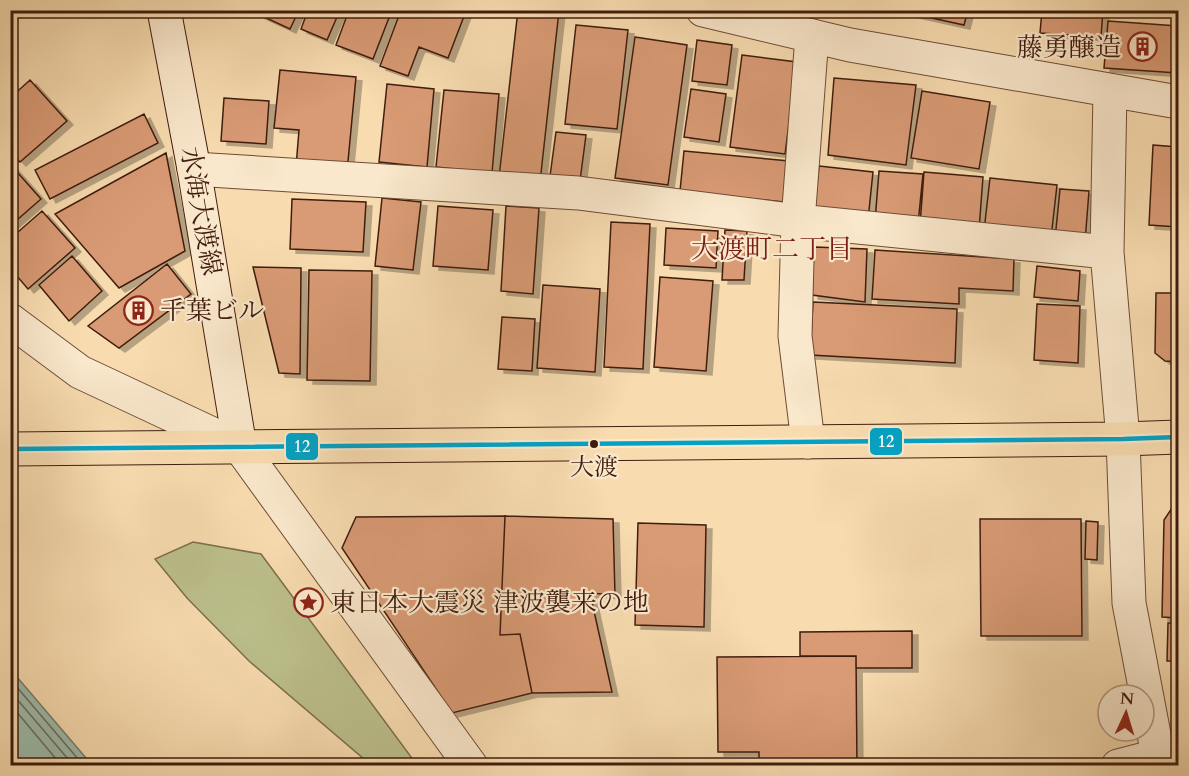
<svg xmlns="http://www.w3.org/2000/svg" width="1189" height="776" font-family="Cardo,'Noto Serif JP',serif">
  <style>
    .green { fill: #bcc08c; stroke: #7e6e4e; stroke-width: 1.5 }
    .water { fill: #9dbcac; stroke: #787c6d; stroke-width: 1.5 }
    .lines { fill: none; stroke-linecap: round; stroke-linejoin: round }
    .shore { stroke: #6e6c5e; stroke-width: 1.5 }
    .building { fill: #d99b74; stroke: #401c0f; stroke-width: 1.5; filter: url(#shadow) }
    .minor-casing { stroke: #6e4c37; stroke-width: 35 }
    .tertiary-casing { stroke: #6e4c37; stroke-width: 35 }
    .secondary-casing { stroke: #401c0f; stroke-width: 35 }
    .primary-casing { stroke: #401c0f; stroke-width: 35 }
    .minor { stroke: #fae8cc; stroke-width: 33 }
    .tertiary { stroke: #fae8cc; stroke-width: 33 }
    .secondary { stroke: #fae8cc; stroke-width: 33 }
    .primary { stroke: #f8dcb0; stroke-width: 33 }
    .bus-1-casing { stroke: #fae8cc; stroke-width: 9 }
    .bus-1 { stroke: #03a2c4; stroke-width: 4.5 }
    .bus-dot { fill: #401c0f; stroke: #fae8cc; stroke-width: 2 }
    .labels { text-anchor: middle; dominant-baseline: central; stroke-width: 4.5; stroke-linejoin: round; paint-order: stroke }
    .bus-label { font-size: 24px; fill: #401c0f; stroke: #fae8cc }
    .poi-label { font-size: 26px; fill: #401c0f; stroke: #fae8cc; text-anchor: start }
    .street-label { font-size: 26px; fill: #401c0f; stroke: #fae8cc }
    .neighbourhood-label { font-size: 27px; fill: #7a1f14; stroke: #fae8cc }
    .line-badge { stroke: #fae8cc; stroke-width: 2 }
    .badge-label { font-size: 16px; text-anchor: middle; font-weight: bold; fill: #fff }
  </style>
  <defs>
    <filter id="shadow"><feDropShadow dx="6" dy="4" stdDeviation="0" flood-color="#0004"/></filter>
  </defs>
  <rect width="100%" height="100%" fill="#f8dcb0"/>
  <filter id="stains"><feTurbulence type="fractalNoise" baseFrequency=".00333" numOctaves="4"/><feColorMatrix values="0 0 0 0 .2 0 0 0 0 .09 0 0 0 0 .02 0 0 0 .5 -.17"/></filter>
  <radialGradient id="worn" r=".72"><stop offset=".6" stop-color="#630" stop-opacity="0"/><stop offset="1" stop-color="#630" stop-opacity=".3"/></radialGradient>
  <!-- green -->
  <path class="green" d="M193,542L261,554L417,765H371L249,661L187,598L155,559Z"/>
  <!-- water -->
  <path class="water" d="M10,670H11L92,765H11Z"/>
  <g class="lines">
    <!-- shore -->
    <path class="shore" d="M10,679L84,766
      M10,691L74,766
      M10,704L62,766"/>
  </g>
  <!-- building -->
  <path class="building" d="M249,10H299L290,29Z
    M308,10H340L327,40L301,29Z
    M349,10H392L373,59L336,45Z
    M401,10L466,11L448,58L419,47L408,76L380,66Z
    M518,10L559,11L540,182L499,177Z
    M895,10H968L964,25Z
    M1042,10H1103L1101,37L1040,33Z
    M1108,21L1178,26V73L1104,68Z
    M576,25L628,30L617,129L565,124Z
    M635,37L687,45L668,185L615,178Z
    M697,40L732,45L727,85L692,81Z
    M742,55L797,62L785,154L730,147Z
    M280,70L356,77L347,172L296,167L299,130L274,128Z
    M834,78L916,85L906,165L828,155Z
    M30,80L67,121L20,162L10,152V98Z
    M387,84L434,89L427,167L379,162Z
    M691,89L726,94L719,142L684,137Z
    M444,90L499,94L492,173L436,167Z
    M922,91L990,102L979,169L911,158Z
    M224,98L269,101L266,144L221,141Z
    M144,114L158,143L50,199L35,170Z
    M556,132L586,135L580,181L550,176Z
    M1153,145L1178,147V227L1149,225Z
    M684,151L789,161L784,202L680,191Z
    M166,153L185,251L119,288L55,214Z
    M10,164L41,199L10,226Z
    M819,166L873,172L868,220L814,215Z
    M879,171L923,174L918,224L875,221Z
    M924,172L983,177L979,230L920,225Z
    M990,178L1057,185L1051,238L984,231Z
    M1060,189L1089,191L1085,242L1055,239Z
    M382,198L421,202L413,270L375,266Z
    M292,199L366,202L363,252L290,249Z
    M438,206L493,210L488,270L433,266Z
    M506,206L539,208L533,294L501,291Z
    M42,211L75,248L28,289L10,268V239Z
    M611,222L650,224L643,369L604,367Z
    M666,228L718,231L716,268L664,265Z
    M725,230L747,231L744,280H722Z
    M814,247L867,249L865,302L812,295Z
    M875,250L1014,259L1013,291L959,288V304L872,299Z
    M72,256L102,291L69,321L39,285Z
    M167,264L191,294L119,348L88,326Z
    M1037,266L1080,271L1078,301L1034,297Z
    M253,267L301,268L300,374L279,373Z
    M309,270L372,271L370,381L307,380Z
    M660,277L713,281L706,371L654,367Z
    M543,285L600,289L595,372L537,368Z
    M1156,293H1178V362L1165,361L1155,353Z
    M813,302L957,309L955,363L810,355Z
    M1037,304L1080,306L1078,363L1034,360Z
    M502,317L535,319L532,371L498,369Z
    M1172,508H1178V618L1162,617L1164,520Z
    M505,516L613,519L615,595L590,593L612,692L532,693L520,634L500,635Z
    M505,516L500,635L520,634L532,693L452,713L342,548L356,517Z
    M980,519H1081L1082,636H981Z
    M1086,521L1098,522L1097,560L1085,559Z
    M638,523L706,525L704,627L635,625Z
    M1168,623H1178V661H1167Z
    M912,631V668H856V656H800V632Z
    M856,656L857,766H759V752H718L717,657Z"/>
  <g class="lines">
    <defs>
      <path id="minor" d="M1110,91L1107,252L1123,439L1129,603L1160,766
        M194,169L578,193L798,221L1107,252
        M10,320L80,372L240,447L471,766
        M808,442L795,336L798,221L812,36
        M1118,766L1157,756"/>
      <path id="tertiary" d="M703,10L850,45L1178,102"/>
      <path id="secondary" d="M164,10L194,169L240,447"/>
      <path id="primary" d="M10,449L1123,439L1178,437"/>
    </defs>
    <!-- minor casing -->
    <use href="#minor" class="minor-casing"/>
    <!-- tertiary casing -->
    <use href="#tertiary" class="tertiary-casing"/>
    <!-- secondary casing -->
    <use href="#secondary" class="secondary-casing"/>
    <!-- primary casing -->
    <use href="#primary" class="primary-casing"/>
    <!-- minor -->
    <use href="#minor" class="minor"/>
    <!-- tertiary -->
    <use href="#tertiary" class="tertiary"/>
    <!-- secondary -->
    <use href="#secondary" class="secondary"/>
    <!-- primary -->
    <use href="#primary" class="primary"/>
    <defs>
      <path id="bus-1" d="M10,449L1123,439L1178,437"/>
    </defs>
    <!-- bus-1 casing -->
    <use href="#bus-1" class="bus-1-casing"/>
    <!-- bus-1 -->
    <use href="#bus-1" class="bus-1"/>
  </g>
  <!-- icons -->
  <defs>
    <symbol id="building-ring" viewBox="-11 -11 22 22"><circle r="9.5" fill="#fae8cc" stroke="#8f2418" stroke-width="1.5"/><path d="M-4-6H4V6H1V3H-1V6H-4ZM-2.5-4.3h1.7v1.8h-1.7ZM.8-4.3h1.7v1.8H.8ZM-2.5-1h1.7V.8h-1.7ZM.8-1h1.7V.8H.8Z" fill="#8f2418"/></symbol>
    <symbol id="sight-ring" viewBox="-11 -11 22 22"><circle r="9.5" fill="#fae8cc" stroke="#8f2418" stroke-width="1.5"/><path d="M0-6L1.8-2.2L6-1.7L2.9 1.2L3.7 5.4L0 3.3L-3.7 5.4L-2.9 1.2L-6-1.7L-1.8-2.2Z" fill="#8f2418"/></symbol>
  </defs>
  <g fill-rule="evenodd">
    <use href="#building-ring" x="1126" y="30" width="33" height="33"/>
    <use href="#building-ring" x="122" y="294" width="33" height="33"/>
    <use href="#sight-ring" x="292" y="586" width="33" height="33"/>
  </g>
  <!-- markers -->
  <circle class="bus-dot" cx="594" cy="444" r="5"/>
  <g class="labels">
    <!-- bus labels -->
    <g class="bus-label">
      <text x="594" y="467">大渡</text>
    </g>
    <!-- poi labels -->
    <g class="poi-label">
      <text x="1121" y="47" text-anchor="end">藤勇醸造</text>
      <text x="160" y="310">千葉ビル</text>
      <text x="330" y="602">東日本大震災 津波襲来の地</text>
    </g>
    <!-- street labels -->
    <g class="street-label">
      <text transform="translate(201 211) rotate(80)">水海大渡線</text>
    </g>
    <!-- neighbourhood labels -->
    <g class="neighbourhood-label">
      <text x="772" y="249">大渡町二丁目</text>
    </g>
  </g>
  <g class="line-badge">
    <rect x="869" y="427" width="34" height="29" rx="6" fill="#03a2c4"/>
    <rect x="285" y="432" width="34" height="29" rx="6" fill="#03a2c4"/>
  </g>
  <g class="badge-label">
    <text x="886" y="447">12</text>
    <text x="302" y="452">12</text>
  </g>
  <!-- margin -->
  <rect width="1189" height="776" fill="none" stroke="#f8dcb0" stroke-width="36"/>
  <rect x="12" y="12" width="1165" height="752" fill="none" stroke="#401c0f" stroke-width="3"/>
  <rect x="18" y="18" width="1153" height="740" fill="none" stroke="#401c0f" stroke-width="1.5"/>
  <!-- north arrow -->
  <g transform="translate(1126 713) rotate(4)"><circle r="28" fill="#fae8cc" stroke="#b09680" stroke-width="1.5"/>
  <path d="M0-4.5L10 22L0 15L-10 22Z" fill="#8f2418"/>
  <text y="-9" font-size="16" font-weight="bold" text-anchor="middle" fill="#401c0f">N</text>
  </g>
  <rect width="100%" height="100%" filter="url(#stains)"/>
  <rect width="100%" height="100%" fill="url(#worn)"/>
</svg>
